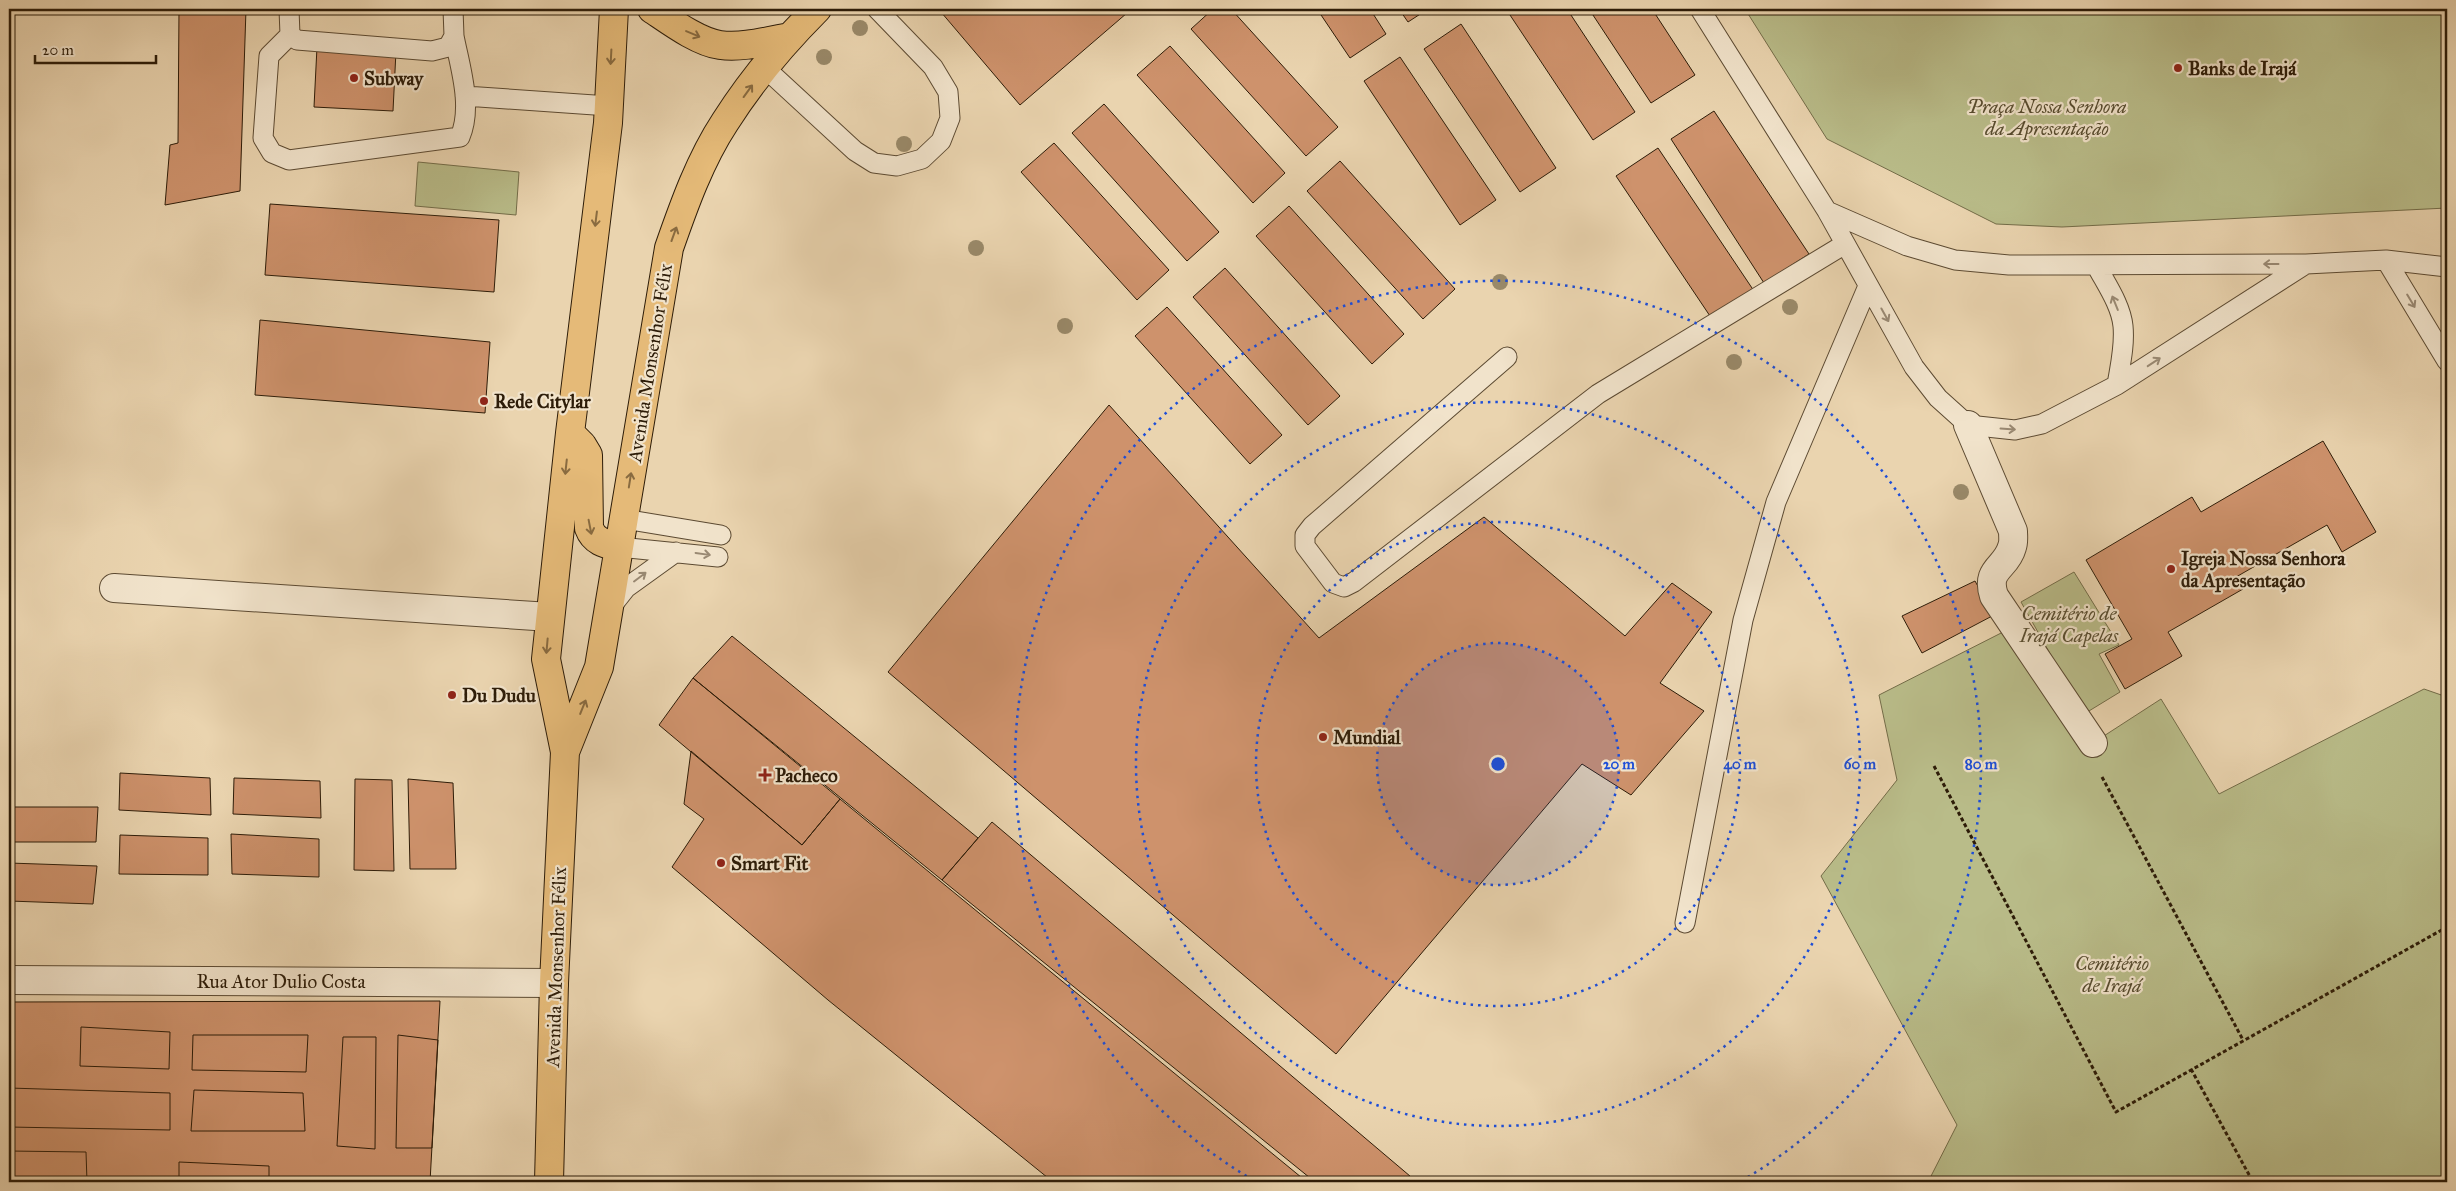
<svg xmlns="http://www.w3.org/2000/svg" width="2456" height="1191" font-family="'IM FELL Great Primer',serif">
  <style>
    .green { fill: #b9bc89; stroke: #736c48 }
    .building { fill: #ce926c; stroke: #2d1c08 }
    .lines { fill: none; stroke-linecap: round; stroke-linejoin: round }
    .service-casing { stroke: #5c4a32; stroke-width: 21 }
    .minor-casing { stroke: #5c4a32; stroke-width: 30 }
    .primary-casing { stroke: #2d1c08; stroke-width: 30 }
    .path { stroke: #2d1c08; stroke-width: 3; stroke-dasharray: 4 2.5; stroke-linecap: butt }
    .service { stroke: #f1e3cb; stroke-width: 19 }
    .minor { stroke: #f1e3cb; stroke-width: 28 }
    .primary { stroke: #e5ba78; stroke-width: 28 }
    .tree { fill: #998969 }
    .oneway { stroke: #896b40 }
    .oneway2 { stroke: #998973 }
    .ring { fill: none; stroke: #1d4ed8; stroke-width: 2.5; stroke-dasharray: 2.5 5 }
    .poi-dot { fill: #8f2418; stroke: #f1e3cb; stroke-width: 2 }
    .labels { text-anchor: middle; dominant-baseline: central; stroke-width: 4.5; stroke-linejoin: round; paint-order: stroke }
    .poi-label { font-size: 19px; font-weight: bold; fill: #2d1c08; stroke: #f1e3cb; text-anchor: start }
    .park-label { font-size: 19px; font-style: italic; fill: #574c2f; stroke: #f1e3cb }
    .street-label { font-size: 19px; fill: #2d1c08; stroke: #f1e3cb }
    .centre { fill: #1d4ed8; stroke: #f1e3cb; stroke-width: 2.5 }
    .ring-label { font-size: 15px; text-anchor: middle; font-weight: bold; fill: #1d4ed8; stroke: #f1e3cb; stroke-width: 4.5; stroke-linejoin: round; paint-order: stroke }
  </style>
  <rect width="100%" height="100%" fill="#ead4af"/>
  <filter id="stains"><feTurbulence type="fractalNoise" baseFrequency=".004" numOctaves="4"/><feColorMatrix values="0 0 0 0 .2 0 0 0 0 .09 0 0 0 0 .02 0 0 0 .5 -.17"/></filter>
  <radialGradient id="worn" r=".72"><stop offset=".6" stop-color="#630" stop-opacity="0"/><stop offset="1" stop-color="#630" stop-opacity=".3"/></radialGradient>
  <!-- green -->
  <path class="green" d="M1745,9H2447V208L2062,227L1996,224L1827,139Z
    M418,162L519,172L516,215L415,206Z
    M2074,572L2119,645L2099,654L2120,692L2084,714L2021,602Z
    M2009,629L2093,743L2161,699L2219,794L2424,689L2447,697V1182H1928L1957,1125L1821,876L1897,780L1879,695Z"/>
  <!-- building -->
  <path class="building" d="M179,9H246L240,191L165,205L170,145L178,143Z
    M945,9H1123L1127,13L1020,105L941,12Z
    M1213,9H1231L1338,127L1306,156L1191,29Z
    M1317,9H1370L1386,34L1350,58Z
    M1399,9H1428L1408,22Z
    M1506,9H1567L1635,112L1593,140Z
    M1589,9H1652L1695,75L1651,103Z
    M1461,24L1556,168L1520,192L1424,49Z
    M1170,46L1285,173L1253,203L1137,75Z
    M317,47L396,51L393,111L314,107Z
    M1400,57L1496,200L1460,225L1364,81Z
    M1104,104L1219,232L1187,261L1072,133Z
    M1714,111L1809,254L1764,283L1671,139Z
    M1054,143L1169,270L1137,300L1021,172Z
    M1658,148L1754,291L1712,319L1616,176Z
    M1340,161L1455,289L1423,319L1307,191Z
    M270,204L499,220L494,292L265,275Z
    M1289,206L1404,334L1372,364L1256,236Z
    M1225,268L1340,396L1308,425L1193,297Z
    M1167,307L1282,435L1250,464L1135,336Z
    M260,320L490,342L485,413L255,395Z
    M1109,405L1319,638L1484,517L1625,636L1672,583L1712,612L1660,683L1704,711L1631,795L1582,764L1336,1054L888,672Z
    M2323,441L2376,532L2342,552L2327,525L2236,577L2243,589L2168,632L2182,656L2125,689L2105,654L2132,639L2086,560L2192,497L2201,512Z
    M1975,581L1994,615L1922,653L1902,616Z
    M732,636L978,838L942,880L693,678Z
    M693,678L840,799L802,845L659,725Z
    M691,751L802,845L840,799L1307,1182H1053L828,1000L672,867L704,819L684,804Z
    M120,773L210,778L211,815L119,810Z
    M234,778L320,781L321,818L233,814Z
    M355,779L392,780L394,871L354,870Z
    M408,779L453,783L456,869H410Z
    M9,807H98L96,842H9Z
    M992,822L1417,1182H1315L942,880Z
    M231,834L319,839V877L232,874Z
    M120,835L208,838V875L119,874Z
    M9,863L97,866L93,904L9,901Z
    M440,1001L430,1182H9V1002Z
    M81,1027L170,1032L169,1069L80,1066Z
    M193,1035H308L306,1072L192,1070Z
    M398,1035L438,1040L432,1148H396Z
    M343,1037H376L375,1149L337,1146Z
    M9,1088L170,1093V1130L9,1127Z
    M194,1090L303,1093L305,1131H191Z
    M9,1151L86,1152L87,1182H9Z
    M179,1162L269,1166V1182H179Z"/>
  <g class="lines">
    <defs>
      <path id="service" d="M289,9L290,35L297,40L432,51L448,47L454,36L453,9
        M1700,9L1827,211L1914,367L1938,398L1968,425L2015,430L2042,424L2117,385L2306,264L2009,265L1955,260L1907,246L1827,211
        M290,35L269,56L263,138L272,153L289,160L460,137C473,106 460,67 454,36
        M765,68L855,151L874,163L897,166L922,159L941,141L950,118L948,92L933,67L877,9
        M465,96L609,106
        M2386,260L2447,361
        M2306,264L2386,260L2447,267
        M2096,265C2106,284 2121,305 2123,326C2125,346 2120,366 2117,385
        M1507,357L1312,526L1305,535V546L1333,583L1344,587L1354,582L1598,394L1845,244
        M624,519L721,535
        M619,547L718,557
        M611,607L626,588L676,552
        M1685,923L1743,620L1776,502L1868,286"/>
      <path id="minor" d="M1968,425L2013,531C2013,536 2014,542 2012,547C2006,569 1985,568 1994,596L2093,743
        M114,588L550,617
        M9,980L554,983"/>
      <path id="primary" d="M652,9C670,21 698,42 720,45C743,48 767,41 790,37
        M570,433L582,445L588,455L589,528C594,542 606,544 619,547
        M565,752L599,667L669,248C684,205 700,160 725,122C751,81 783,43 817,9
        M549,1182L554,983L565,752L546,659L570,433L608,123L614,9"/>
    </defs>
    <!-- service casing -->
    <use href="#service" class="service-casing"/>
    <!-- minor casing -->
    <use href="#minor" class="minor-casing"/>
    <!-- primary casing -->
    <use href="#primary" class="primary-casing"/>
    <!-- path -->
    <path class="path" d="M1934,766L2116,1112L2447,927
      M2102,777L2243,1040
      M2191,1069L2253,1182"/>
    <!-- service -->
    <use href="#service" class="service"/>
    <!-- minor -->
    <use href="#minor" class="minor"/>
    <!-- primary -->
    <use href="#primary" class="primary"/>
  </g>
  <!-- trees -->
  <g class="tree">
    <circle cx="860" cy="28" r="8"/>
    <circle cx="824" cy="57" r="8"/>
    <circle cx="904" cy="144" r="8"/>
    <circle cx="976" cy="248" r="8"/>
    <circle cx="1500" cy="282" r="8"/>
    <circle cx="1790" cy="307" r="8"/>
    <circle cx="1065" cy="326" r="8"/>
    <circle cx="1734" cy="362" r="8"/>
    <circle cx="1961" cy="492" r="8"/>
  </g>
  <!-- one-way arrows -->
  <defs><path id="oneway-shaft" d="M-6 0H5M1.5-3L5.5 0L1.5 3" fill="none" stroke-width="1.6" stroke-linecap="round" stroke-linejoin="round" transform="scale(1.25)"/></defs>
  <g class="oneway">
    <use href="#oneway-shaft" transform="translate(693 34) rotate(23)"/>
    <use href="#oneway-shaft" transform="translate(611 57) rotate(93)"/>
    <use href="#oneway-shaft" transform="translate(748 91) rotate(-54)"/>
    <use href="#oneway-shaft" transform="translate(596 219) rotate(97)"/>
    <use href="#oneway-shaft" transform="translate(674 234) rotate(-70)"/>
    <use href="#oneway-shaft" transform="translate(566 467) rotate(96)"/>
    <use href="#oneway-shaft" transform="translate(630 480) rotate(-81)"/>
    <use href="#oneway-shaft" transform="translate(590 527) rotate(79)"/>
    <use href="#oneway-shaft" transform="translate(547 646) rotate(95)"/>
    <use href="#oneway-shaft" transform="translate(583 707) rotate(-68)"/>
  </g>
  <g class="oneway2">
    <use href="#oneway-shaft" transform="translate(2271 264) rotate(180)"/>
    <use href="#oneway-shaft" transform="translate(2411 301) rotate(59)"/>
    <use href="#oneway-shaft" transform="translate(2115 303) rotate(-112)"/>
    <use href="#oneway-shaft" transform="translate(1885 315) rotate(61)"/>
    <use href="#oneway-shaft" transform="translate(2154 362) rotate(-33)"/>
    <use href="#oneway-shaft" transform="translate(2008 429) rotate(4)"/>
    <use href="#oneway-shaft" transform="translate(703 554) rotate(8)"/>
    <use href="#oneway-shaft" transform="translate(640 577) rotate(-37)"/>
  </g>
  <!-- distance rings -->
  <circle cx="1498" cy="764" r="121" fill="#1d4ed8" fill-opacity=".12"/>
  <g class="ring">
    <circle cx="1498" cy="764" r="121"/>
    <circle cx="1498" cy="764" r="242"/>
    <circle cx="1498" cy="764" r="362"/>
    <path d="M1253 1180A483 483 0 1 1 1743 1180"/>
  </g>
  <!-- markers -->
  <g class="poi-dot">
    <circle cx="2178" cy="68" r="5"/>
    <circle cx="354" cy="78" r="5"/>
    <circle cx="484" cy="401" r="5"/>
    <circle cx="2171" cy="569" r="5"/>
    <circle cx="452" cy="695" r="5"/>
    <circle cx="1323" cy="737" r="5"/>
    <path d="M762.5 767.5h5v5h5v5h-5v5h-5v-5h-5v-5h5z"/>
    <circle cx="721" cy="863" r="5"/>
  </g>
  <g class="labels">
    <!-- poi labels -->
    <g class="poi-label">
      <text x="2188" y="68">Banks de Irajá</text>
      <text x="364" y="78">Subway</text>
      <text x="494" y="401">Rede Citylar</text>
      <text x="2181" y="558">Igreja Nossa Senhora<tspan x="2181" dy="22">da Apresentação</tspan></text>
      <text x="462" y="695">Du Dudu</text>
      <text x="1333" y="737">Mundial</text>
      <text x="775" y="775">Pacheco</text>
      <text x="731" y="863">Smart Fit</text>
    </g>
    <!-- park labels -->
    <g class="park-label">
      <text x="2047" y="106">Praça Nossa Senhora<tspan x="2047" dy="22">da Apresentação</tspan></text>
      <text x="2069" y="613">Cemitério de<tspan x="2069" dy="22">Irajá Capelas</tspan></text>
      <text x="2112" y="963">Cemitério<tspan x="2112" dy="22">de Irajá</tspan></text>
    </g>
    <!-- street labels -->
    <g class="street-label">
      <text transform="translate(650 363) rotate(-81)">Avenida Monsenhor Félix</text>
      <text transform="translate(556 967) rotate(-88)">Avenida Monsenhor Félix</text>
      <text x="281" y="981">Rua Ator Dulio Costa</text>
    </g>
  </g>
  <circle cx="1498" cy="764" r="8" class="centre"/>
  <g class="ring-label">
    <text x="1619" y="769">20 m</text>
    <text x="1740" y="769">40 m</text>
    <text x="1860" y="769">60 m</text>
    <text x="1981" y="769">80 m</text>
  </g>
  <!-- margin -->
  <rect width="2456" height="1191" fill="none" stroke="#ead4af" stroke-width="30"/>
  <rect x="10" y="10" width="2436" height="1171" fill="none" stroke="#2d1c08" stroke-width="2.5"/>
  <rect x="15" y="15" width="2426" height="1161" fill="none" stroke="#2d1c08"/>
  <!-- scale -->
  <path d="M35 55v8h121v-8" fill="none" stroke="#2d1c08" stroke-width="2.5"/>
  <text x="42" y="55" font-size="15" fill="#2d1c08" stroke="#f1e3cb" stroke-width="4" paint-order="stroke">20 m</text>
  <rect width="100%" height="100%" filter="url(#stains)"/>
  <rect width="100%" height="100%" fill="url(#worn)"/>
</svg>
